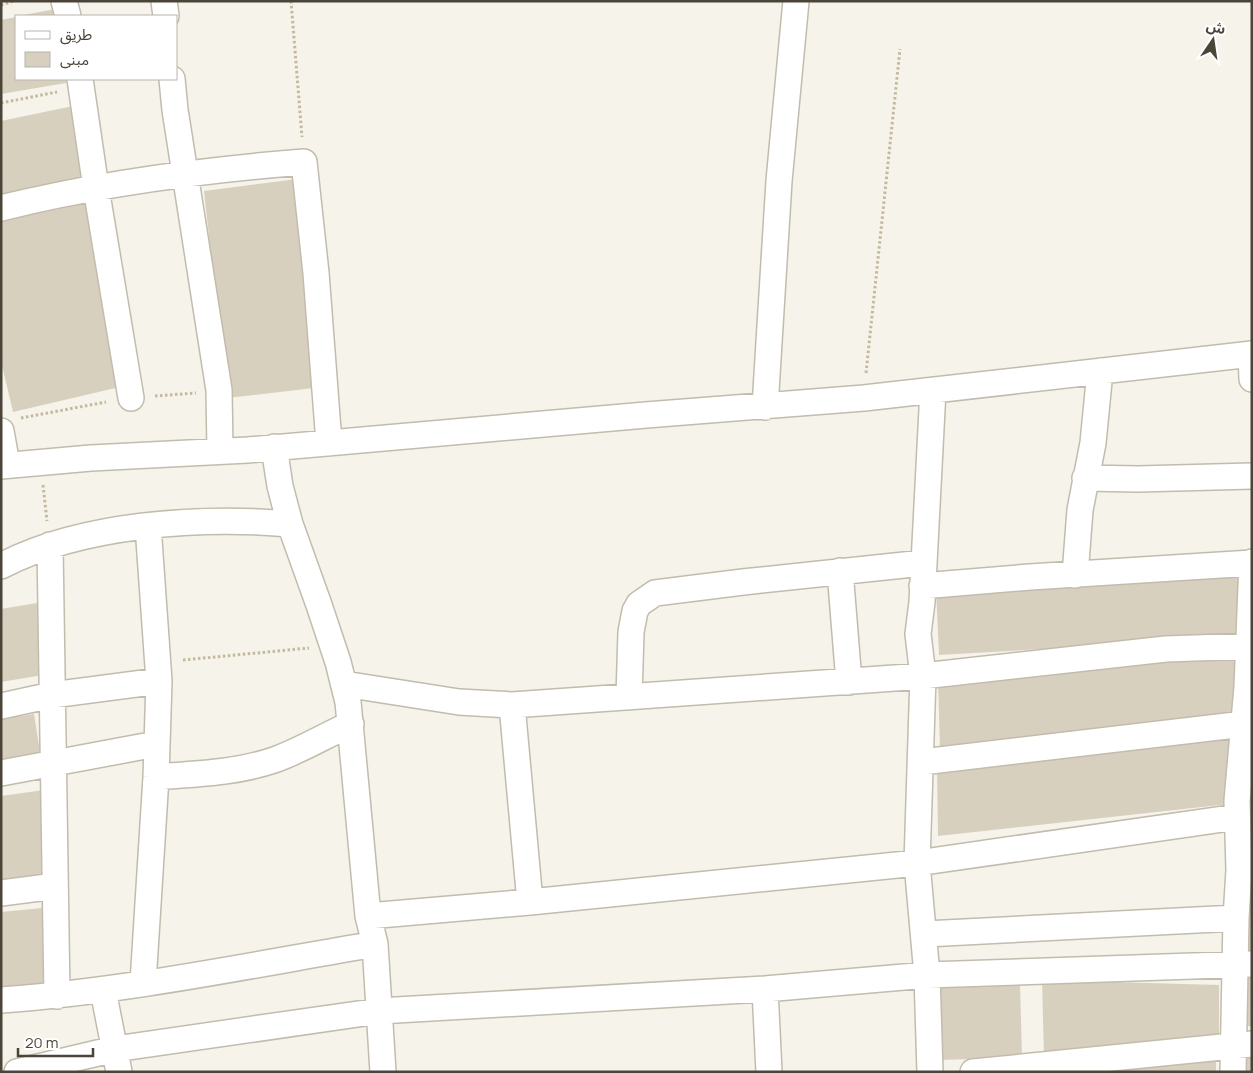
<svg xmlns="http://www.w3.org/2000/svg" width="1253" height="1073" font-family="Manrope,'Noto Sans Arabic',sans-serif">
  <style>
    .building { fill: #d8d0bf }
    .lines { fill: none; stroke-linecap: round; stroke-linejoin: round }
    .street-casing { stroke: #c2bcac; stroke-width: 28 }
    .path { stroke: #c4b99d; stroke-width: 3; stroke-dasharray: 2.5 2.5; stroke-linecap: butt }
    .street { stroke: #fff; stroke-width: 25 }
  </style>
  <rect width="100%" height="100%" fill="#f6f3ea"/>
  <!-- building -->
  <path class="building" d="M55,9L56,16H24V15Z
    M16,17V79H66V83L1,94V20Z
    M73,106L85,181L1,198V121Z
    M297,179L314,388L227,398L204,191Z
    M88,203L124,386L13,412L1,361V221Z
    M1238,574V638L939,655L936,589Z
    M37,603L49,674L1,682V609Z
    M1238,655L1232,719L940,749L938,680Z
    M34,714L41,758L1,765V719Z
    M1232,733L1229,804L938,836L937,767Z
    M44,790L47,883L1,888V796Z
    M1245,797H1252V865H1246Z
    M1247,885H1252V958H1248Z
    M42,908L50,994L1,999V912Z
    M1242,976H1252V1026L1243,1027Z
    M1042,980L1219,985V1041L1044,1055Z
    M1020,984L1022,1057L941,1060L938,986Z
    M1243,1054H1252V1072H1242Z
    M1216,1058V1072H1119V1071Z"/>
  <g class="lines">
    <defs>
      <path id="street" d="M64,1L68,16
        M164,1L166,16
        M80,79L96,188L131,398
        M172,79L175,110L219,390L220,451
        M1,208C101,183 202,170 304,162L316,273L329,443
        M1251,354L1252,379
        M765,407L779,181L796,1
        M1,431L7,465
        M274,447L280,486L290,524L319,605L338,662L348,702L368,916L375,944L383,1072
        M1,466L91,458L248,450L646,415L864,398L1252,354
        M1085,478L1138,479L1252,476
        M50,545L57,996
        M1,566C81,524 200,516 290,524
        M840,571L849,682
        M1075,575L1080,510L1093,443L1100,371
        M922,586L1030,577L1252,563
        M344,684L459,702L512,705L923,676L1166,649L1252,646
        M629,697L631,632L635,611L639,604L655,593L743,582L923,563
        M512,705L530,902
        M1,706L52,695L159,681
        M922,762L1244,724
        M1,773L156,744
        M156,777C196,774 236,773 274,760C300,751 326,735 351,724
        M1,893L55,886
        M368,916L530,902L917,863L1237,817
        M925,934L1236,918
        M143,983L156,777L159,681L148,526
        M765,989L769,1072
        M103,990L119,1072
        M1,1000C127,991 251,965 375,944
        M17,1072L115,1049L379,1011L765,989L927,975L1252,964
        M930,1072L927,975L917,863L923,676L918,634L922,602L933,390
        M973,1072L1252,1044
        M1233,1072L1236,918L1239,870L1237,801L1247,687L1252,562"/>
    </defs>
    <!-- street casing -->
    <use href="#street" class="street-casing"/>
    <!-- path -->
    <path class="path" d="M291,1L302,137
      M1,5L14,1
      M1,103L57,92
      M866,373L900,49
      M155,396L196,393
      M21,418L106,402
      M43,485L47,521
      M183,660L309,648"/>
    <!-- street -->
    <use href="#street" class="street"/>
  </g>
  <!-- border -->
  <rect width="1253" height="1073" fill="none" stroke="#4b4438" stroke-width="5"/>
  <!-- legend -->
  <rect x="15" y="15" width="162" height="65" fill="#ffffff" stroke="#b7b4af"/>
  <rect x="25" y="31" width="25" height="8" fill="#ffffff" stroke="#b7b4af"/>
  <text x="60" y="40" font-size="15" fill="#4b4438">طريق</text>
  <rect x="25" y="52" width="25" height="15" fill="#d8d0bf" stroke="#b7b4af"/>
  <text x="60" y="65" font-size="15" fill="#4b4438">مبنى</text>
  <!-- north arrow -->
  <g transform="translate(1213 40) rotate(13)" stroke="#ffffff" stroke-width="4" paint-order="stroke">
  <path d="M0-4L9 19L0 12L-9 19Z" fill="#4b4438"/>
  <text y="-8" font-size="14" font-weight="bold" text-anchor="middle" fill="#4b4438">ش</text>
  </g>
  <!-- scale -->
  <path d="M18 1048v8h75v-8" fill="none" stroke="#4b4438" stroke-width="2.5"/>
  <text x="25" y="1048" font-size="15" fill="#4b4438" stroke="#ffffff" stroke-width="4" paint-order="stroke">20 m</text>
</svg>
